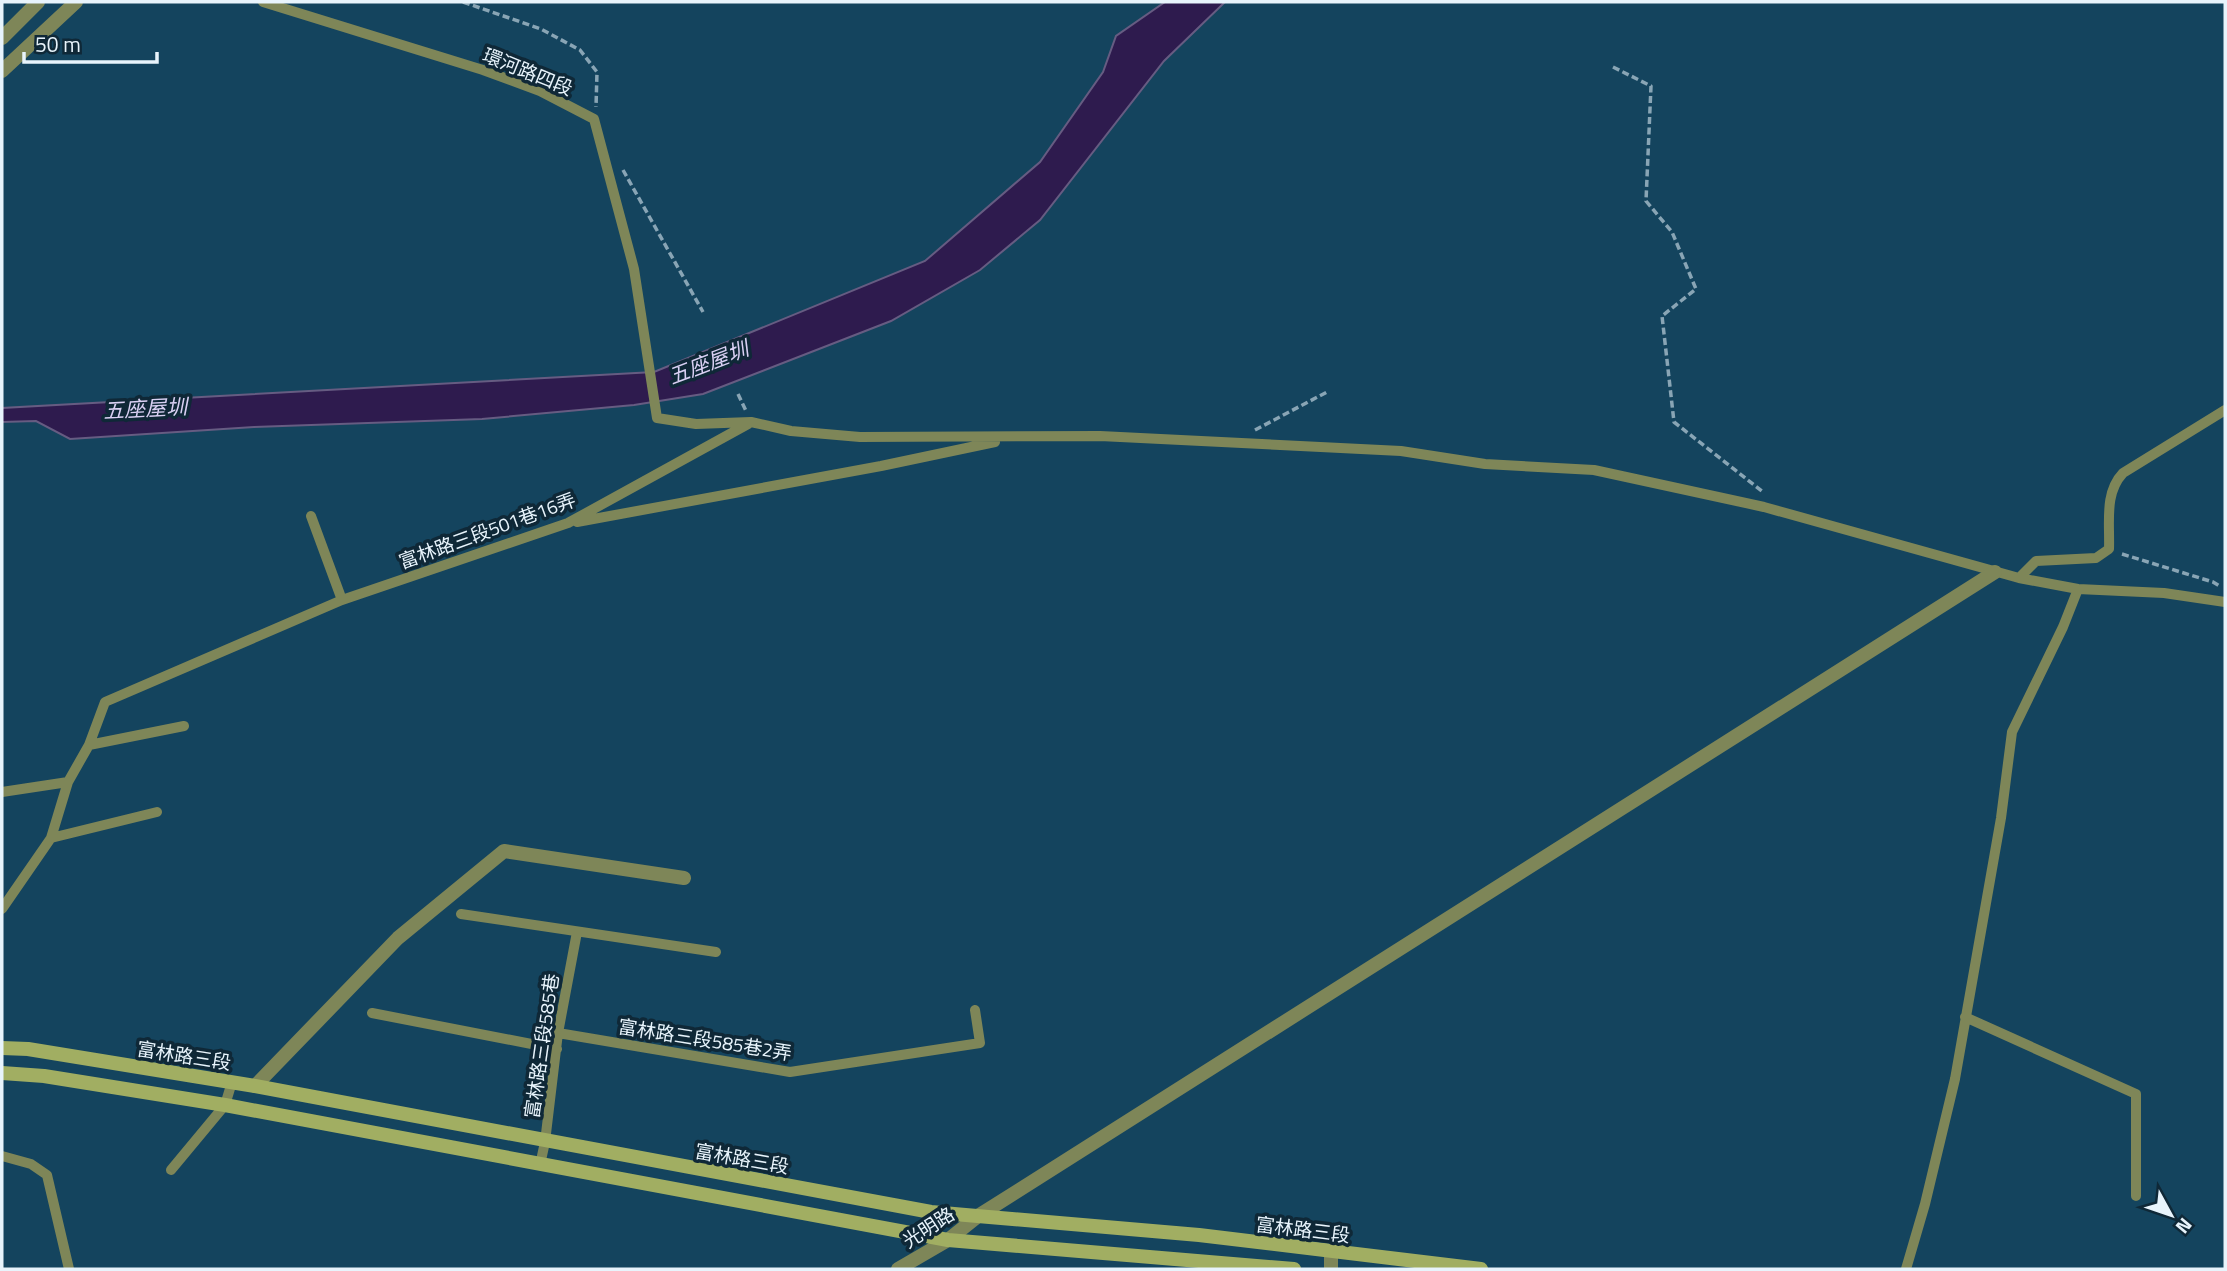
<svg xmlns="http://www.w3.org/2000/svg" width="2227" height="1271" font-family="'Titillium Web','Noto Sans TC',sans-serif">
  <style>
    .water { fill: #2e1b4e; stroke: #665c82; stroke-width: 2 }
    .lines { fill: none; stroke-linecap: round; stroke-linejoin: round }
    .path { stroke: #89a5b5; stroke-width: 3.5; stroke-dasharray: 7 3.5; stroke-linecap: butt }
    .service { stroke: #7e8658; stroke-width: 10 }
    .minor { stroke: #7e8658; stroke-width: 14 }
    .tertiary { stroke: #7e8658; stroke-width: 14 }
    .secondary { stroke: #a1ae62; stroke-width: 14 }
    .labels { text-anchor: middle; dominant-baseline: central; stroke-width: 7; stroke-linejoin: round; paint-order: stroke }
    .street-label { font-size: 19px; fill: #e8f4fc; stroke: #0f2837 }
    .water-label { font-size: 21px; font-style: italic; fill: #d9d0f3; stroke: #0f2837 }
  </style>
  <rect width="100%" height="100%" fill="#14445e"/>
  <!-- water -->
  <path class="water" d="M1165,2H1225L1164,61L1040,220L980,270L891,321L703,394L634,405L482,419L254,427L70,439L36,421L2,422V408L654,372L925,261L1040,162L1103,72L1116,36Z"/>
  <g class="lines">
    <!-- path -->
    <path class="path" d="M463,2L541,29L580,50L597,72L596,107
      M1613,67L1651,86L1646,201L1672,232L1696,289L1662,316L1674,422L1763,492
      M623,170L703,312
      M738,394L746,411
      M1255,430L1327,392
      M2122,554L2213,582L2221,587"/>
    <!-- service -->
    <path class="service" d="M263,2L483,70L540,91L594,119L634,269L657,418L696,424L751,422L791,431L860,437L1100,436L1401,451L1485,464L1594,470L1764,507L2019,578L2078,589L2164,593L2225,602
      M311,516L342,600
      M577,522L881,466L995,442
      M2019,578L2036,561L2096,558L2109,549C2110,523 2104,493 2123,473L2225,410
      M89,745L184,726
      M2,792L68,782
      M51,838L157,812
      M2,909L51,838L68,782L89,745L105,702L342,600L568,523L748,424
      M461,914L716,952
      M372,1013L557,1049
      M1965,1017L2136,1094V1196
      M558,1033L790,1072L980,1043L975,1010
      M2,1156L31,1164L47,1175L69,1269
      M540,1165L545,1142L558,1033L577,932
      M171,1170L225,1105L232,1082
      M1906,1269L1925,1204L1955,1079L2001,818L2012,732L2063,627L2078,589"/>
    <!-- minor -->
    <path class="minor" d="M255,1086L398,938L504,851L684,878
      M1331,1252V1269
      M898,1269L948,1240L978,1216L1995,572"/>
    <!-- tertiary -->
    <path class="tertiary" d="M2,38L38,2
      M2,71L76,2"/>
    <!-- secondary -->
    <path class="secondary" d="M2,1048L28,1049L255,1086L931,1212L1199,1235L1481,1269
      M2,1073L44,1076L225,1105L948,1240L1294,1269"/>
  </g>
  <g class="labels">
    <!-- street labels -->
    <g class="street-label">
      <text transform="translate(528 71) rotate(22)">環河路四段</text>
      <text transform="translate(487 530) rotate(-20)">富林路三段501巷16弄</text>
      <text transform="translate(705 1039) rotate(9)">富林路三段585巷2弄</text>
      <text transform="translate(541 1046) rotate(-82)">富林路三段585巷</text>
      <text transform="translate(184 1055) rotate(9)">富林路三段</text>
      <text transform="translate(742 1158) rotate(10)">富林路三段</text>
      <text transform="translate(928 1227) rotate(-33)">光明路</text>
      <text transform="translate(1303 1229) rotate(7)">富林路三段</text>
    </g>
    <!-- water labels -->
    <g class="water-label">
      <text transform="translate(708 362) rotate(-21)">五座屋圳</text>
      <text transform="translate(145 408) rotate(-3)">五座屋圳</text>
    </g>
  </g>
  <!-- border -->
  <rect width="2227" height="1271" fill="none" stroke="#e8f4fc" stroke-width="7"/>
  <!-- north arrow -->
  <g transform="translate(2171 1215) rotate(130)" stroke="#0f2837" stroke-width="5" paint-order="stroke">
  <path d="M0-5L12 26L0 18L-12 26Z" fill="#e8f4fc"/>
  <text y="-10" font-size="19" font-weight="bold" text-anchor="middle" fill="#e8f4fc">N</text>
  </g>
  <!-- scale -->
  <path d="M24 52v10h133v-10" fill="none" stroke="#e8f4fc" stroke-width="3.5"/>
  <text x="35" y="52" font-size="21" fill="#e8f4fc" stroke="#0f2837" stroke-width="5" paint-order="stroke">50 m</text>
</svg>
